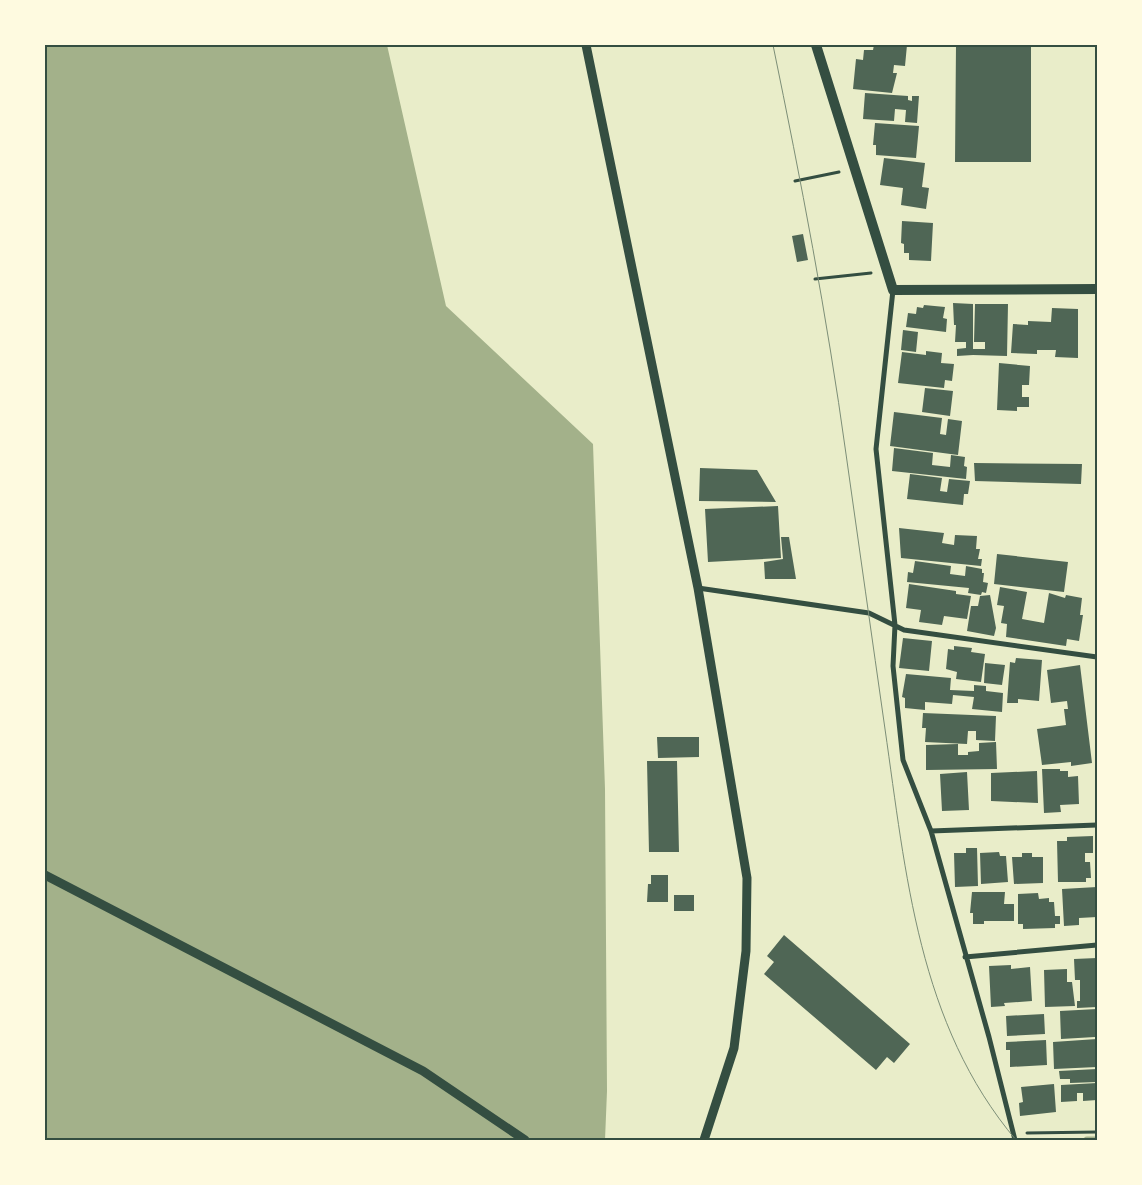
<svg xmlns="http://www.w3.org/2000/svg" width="1142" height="1185" font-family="Rubik,sans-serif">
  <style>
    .water { fill: #a3b18a }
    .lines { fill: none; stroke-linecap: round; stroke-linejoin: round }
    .stream { stroke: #a3b18a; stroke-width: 7 }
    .building { fill: #4f6655 }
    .path { stroke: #344e41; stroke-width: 3 }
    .minor { stroke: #344e41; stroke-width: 5 }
    .tertiary { stroke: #344e41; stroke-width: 9 }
    .secondary { stroke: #344e41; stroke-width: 10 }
    .tram { stroke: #7c8e77; stroke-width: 1 }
    .neatline { fill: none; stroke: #344e41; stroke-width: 2 }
  </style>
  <rect width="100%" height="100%" fill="#e9edc9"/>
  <!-- water -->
  <path class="water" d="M45,45H387L446,306L593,444L605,789L607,1091L605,1140H45Z"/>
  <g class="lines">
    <!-- stream -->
    <path class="stream" d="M1087,1140H1097"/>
  </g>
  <!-- building -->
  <path class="building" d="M874,45H907L905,66L894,65L893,73H897L892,93L853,89L856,59L863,60L864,50H873Z
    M956,45H1031V162H955Z
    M865,93L908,96V100L912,101V96H919L917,123L905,122L906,110L895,109L894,121L863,119Z
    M875,123L919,126L916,158L876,155V145H873Z
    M884,158L925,163L922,187L929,188L926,209L901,205L903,188L880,185Z
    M902,221L933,223L931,261L909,260V253H904V244L901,243Z
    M803,234L808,260L797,262L792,236Z
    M953,303L973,304V355L957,356V349L966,348V342H955L956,325H954Z
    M975,304H1008L1007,356L973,355V349H985V342H974Z
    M924,305L945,307L943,318L947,319L946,332L906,327L908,313L916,314L917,307L923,308Z
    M1052,308L1078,309V358L1055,357L1056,350H1037V354L1011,353L1013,324L1028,325V321L1051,322Z
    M903,330L918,332L916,352L901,350Z
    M926,351L942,353L941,363L954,364L952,381L945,380L944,388L898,383L902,352L926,355Z
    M999,363L1030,366L1029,385H1022V397H1029V407H1017V411L997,410Z
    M925,388L953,391L950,416L922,412Z
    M894,412L942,418L940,434L946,435L948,419L962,421L958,455L890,446Z
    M894,448L933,453L932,465L950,467L951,455L965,457L964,466L967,467L966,479L892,471Z
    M974,463L1082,464L1081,484L975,481Z
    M700,468L757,470L776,502L699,501Z
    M910,474L942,478L940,491L947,492L949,479L970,481L968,494H964L963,505L907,499Z
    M778,506L781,558L708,562L705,509Z
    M899,528L944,533L942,543L954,545L955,535L977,536L976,549H980L978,559H982L981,566L901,558Z
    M781,537H789L796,579H765L764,562L783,559Z
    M997,554L1068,562L1064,592L994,584Z
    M915,561L951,566L950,574L965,576L966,566L982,569V573H984L983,582L988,583L986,593L982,592L981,595L968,593L969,588L907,582L908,572L913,573Z
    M909,584L956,591V594L971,596L967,619L944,616L942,625L919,622L921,610L906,608Z
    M1000,587L1027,592L1022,619L1044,623L1049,593L1065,598L1066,595L1082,598L1080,615H1083L1079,641L1067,639L1066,646L1006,637L1007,624L1001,623L1004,606L997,605Z
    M990,595L996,628L994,636L967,631L971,606H978L980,596Z
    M903,638L932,641L929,671L899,668Z
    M954,646L972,648L971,652L985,654L981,682L956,679L957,672L946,669L948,649L954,650Z
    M1016,658L1042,660L1039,701L1018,699V703H1007L1010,662L1015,663Z
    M985,663L1005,665L1002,685L984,683Z
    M1080,665L1092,763L1071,766V762L1042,765L1037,729L1066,725L1064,709H1068L1067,701L1051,703L1047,670Z
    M906,674L951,678L950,690L974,691V685L986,686V691L1003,693L1002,712L972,709L974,697L953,695L952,704L925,702V710L905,708V698L902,697Z
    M923,713L996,716L995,741L976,740V731H968L967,744L925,742L926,728H922Z
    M657,737H699V757L658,758Z
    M996,742L997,769L926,770V745L958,744V755H968V752L979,751V743Z
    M647,761H677L679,852H649Z
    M1042,769H1060V771H1068V777L1078,776L1079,804L1060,805L1061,812L1044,813Z
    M1037,771L1038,803L991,801V773Z
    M967,772L969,810L942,811L940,774Z
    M1093,836V853H1085V862H1090L1091,878H1086V882H1058L1057,841H1067V837Z
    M966,848H977L978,886L955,887L954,853H966Z
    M999,852L1000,856H1006L1008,882L981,884L980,853Z
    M1022,853H1032V857H1043V883L1014,884L1012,857H1022Z
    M651,875H668V902H647L648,884H651Z
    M1097,887V917L1079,918V925L1064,926L1062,889Z
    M972,892H1005L1004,904H1014V921H984V924H973V913H970Z
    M1038,893L1039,899L1049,898V902H1054L1055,916H1060V924H1055V928L1023,929V924H1018V894Z
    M674,895H694V911H674Z
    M784,935L910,1044L894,1063L887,1057L876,1070L764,974L774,962L767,956Z
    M1097,958V1007L1077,1008V1001H1080V980H1075L1074,959Z
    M1011,965V969L1030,967L1032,1001L1004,1003L1005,1006L991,1007L989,966Z
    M1067,969V982H1072L1075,1006L1045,1007L1044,970Z
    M1097,1009L1095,1037L1061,1039L1060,1011Z
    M1044,1014L1045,1034L1007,1036L1006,1016Z
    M1097,1039V1067L1054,1069L1053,1042Z
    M1046,1040L1047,1065L1010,1067V1050H1006V1042Z
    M1097,1069V1082L1070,1083V1079H1060L1059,1071Z
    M1097,1083V1100L1083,1101V1093H1077V1101L1061,1102V1085Z
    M1054,1084L1056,1112L1020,1116L1019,1103L1023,1102L1021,1087Z"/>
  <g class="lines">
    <!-- path -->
    <path class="path" d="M795,181L839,172
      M815,279L871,273
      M1027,1133L1097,1132"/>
    <!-- minor -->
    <path class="minor" d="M893,290L876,449L895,625L893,666L903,760L931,831L989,1037L1015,1140
      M698,588L869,613L904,630L1097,657
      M931,831L1097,825
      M965,957L1097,945"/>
    <!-- tertiary -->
    <path class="tertiary" d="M586,45L698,588L747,878L746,951L734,1048L704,1140
      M45,875L423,1071L525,1140"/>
    <!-- secondary -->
    <path class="secondary" d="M816,45L893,290L1097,289"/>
    <!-- tram -->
    <path class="tram" d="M773,45C801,181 827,316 846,454C859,546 872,638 885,729C906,874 918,1024 1016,1140"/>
  </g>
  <!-- border -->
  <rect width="1142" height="1185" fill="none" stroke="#fefae0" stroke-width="92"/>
  <rect x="46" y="46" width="1050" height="1093" class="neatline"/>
</svg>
